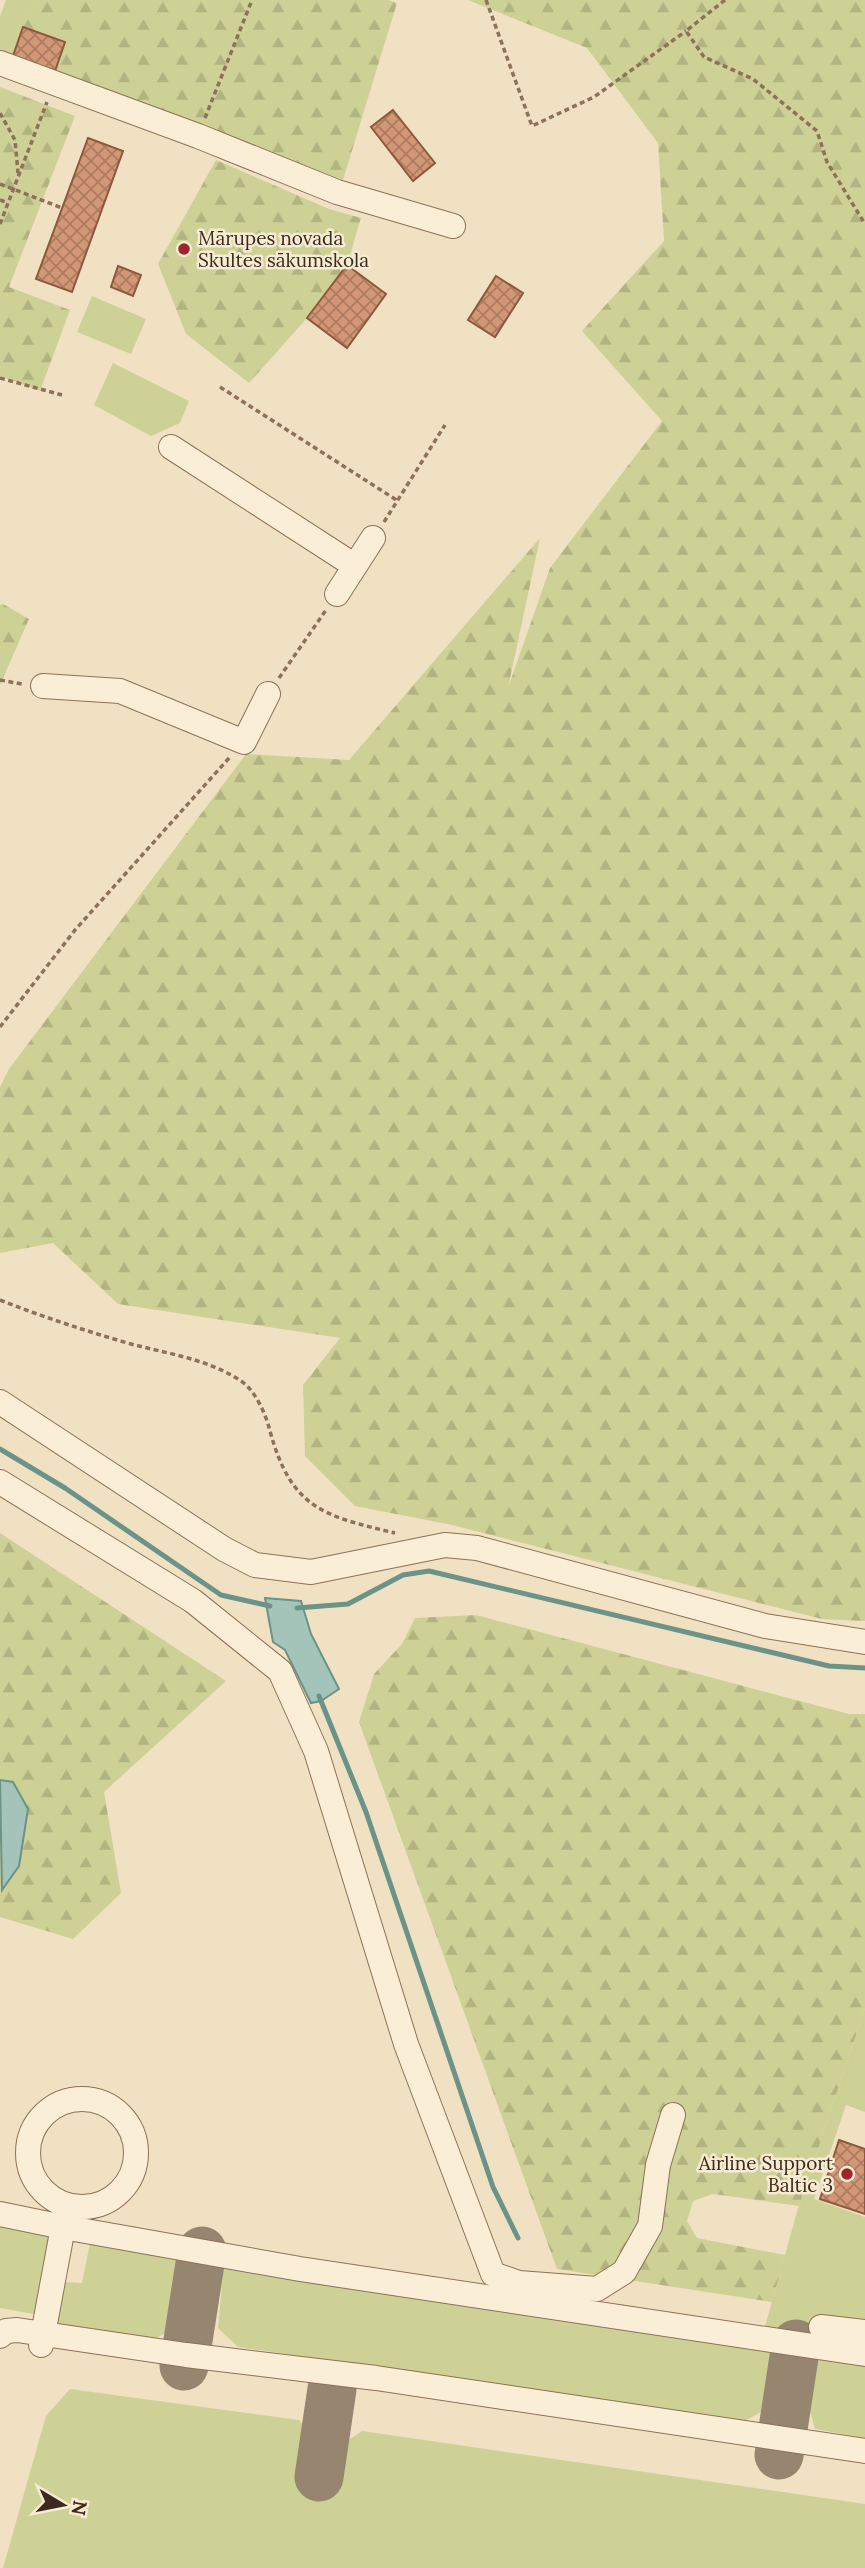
<svg xmlns="http://www.w3.org/2000/svg" width="865" height="2568" font-family="Lora,serif">
  <style>
    .green { fill: #cdd195 }
    .forest { fill: url(#forest-firs) }
    .water { fill: #a5c4b9; stroke: #6b9387; stroke-width: 2 }
    .lines { fill: none; stroke-linecap: round; stroke-linejoin: round }
    .stream { stroke: #6b9387; stroke-width: 5 }
    .taxiway { stroke: #968670; stroke-width: 49 }
    .building { fill: url(#building-cross-hatch); stroke: #8e583c; stroke-width: 2 }
    .minor-casing { stroke: #8d7158; stroke-width: 26 }
    .path { stroke: #8d7158; stroke-width: 3.5; stroke-dasharray: 5 3.5; stroke-linecap: butt }
    .minor { stroke: #fbeed7; stroke-width: 24 }
    .poi-dot { fill: #a1232b; stroke: #f8ebd3; stroke-width: 2.5 }
    .labels { text-anchor: middle; dominant-baseline: central; stroke-width: 5; stroke-linejoin: round; paint-order: stroke }
    .poi-label { font-size: 19px; fill: #3c2a1d; stroke: #f8ebd3; text-anchor: start }
  </style>
  <defs>
    <pattern id="forest-firs" width="22" height="20" patternUnits="userSpaceOnUse" patternTransform="scale(1.75)"><rect width="22" height="20" fill="#cdd195"/><path d="M5 1l3.5 6h-7zM16 11l3.5 6h-7z" fill="#b1b480"/></pattern>
    <pattern id="building-cross-hatch" width="8" height="8" patternUnits="userSpaceOnUse" patternTransform="scale(1.75)"><rect width="8" height="8" fill="#d29776"/><path d="M0 0l8 8M0 8l8-8" fill="none" stroke="#ac7b60"/></pattern>
  </defs>
  <rect width="100%" height="100%" fill="#f1e1c3"/>
  <!-- green -->
  <path class="green" d="M6,0H34L12,59L0,52V16Z
    M92,296L146,319L131,354L77,332Z
    M113,363L189,401L180,423L151,436L94,405Z
    M865,2008V2112L846,2105L814,2199L865,2217V2345L764,2330L797,2212Z
    M0,2221L55,2230L39,2315L0,2308Z
    M90,2243L184,2257L173,2328L149,2343L53,2327L61,2282L82,2283Z
    M224,2263L778,2354L768,2408L745,2421L238,2347L218,2328Z
    M819,2353L865,2360V2438L815,2429L809,2407Z
    M70,2389L299,2420L310,2432L303,2484L336,2488L342,2444L362,2431L865,2504V2568H3L46,2416Z"/>
  <!-- forest -->
  <path class="forest" d="M34,0H388L397,3L343,180L54,74L23,27Z
    M468,0H865V1621L822,1619L452,1525L355,1506L305,1456L303,1385L340,1338L118,1304L53,1243L0,1253V1087L9,1069L246,754L349,760L540,538L508,688L550,568L662,421L582,331L664,241L658,143L587,48Z
    M0,87L75,116L9,287L70,310L40,391L0,376Z
    M216,160L329,209L361,218L347,265L307,318L249,383L186,334L158,264Z
    M3,604L29,619L0,685V605Z
    M0,1533L226,1681L104,1792L121,1893L73,1939L0,1917Z
    M476,1615L849,1714H865V2008L799,2206L713,2194L693,2201L687,2221L697,2238L785,2255L772,2302L557,2269L359,1722L374,1674L402,1644L415,1618Z"/>
  <!-- water -->
  <path class="water" d="M265,1598L301,1601L311,1634L339,1689L321,1701L311,1703L285,1650L273,1642Z
    M0,1780L13,1782L28,1809L19,1866L2,1890Z"/>
  <g class="lines">
    <!-- stream -->
    <path class="stream" d="M0,1449L65,1488L221,1595L270,1606
      M297,1608L348,1604L403,1575L429,1571L829,1666L865,1668
      M319,1696L366,1812L493,2187L518,2238"/>
    <!-- taxiway -->
    <path class="taxiway" d="M184,2366L202,2251
      M779,2455L796,2344
      M319,2477L332,2389"/>
  </g>
  <!-- building -->
  <path class="building" d="M23,27L65,42L54,74L12,59Z
    M393,110L435,163L413,181L371,127Z
    M88,138L123,151L72,292L36,279Z
    M347,265L386,294L347,348L307,318Z
    M118,266L141,275L133,296L111,287Z
    M496,276L523,293L495,337L468,320Z
    M839,2140L865,2149V2214L820,2199Z"/>
  <g class="lines">
    <defs>
      <path id="minor" d="M0,63L198,136L337,192L453,226
        M171,447L355,566
        M337,594L373,538
        M43,686L120,691L244,742L268,694
        M0,1402L224,1549L255,1565L311,1572L445,1545L477,1548L765,1626L865,1642
        M0,1482L193,1601L280,1671L316,1751L406,2044L493,2274L519,2283L597,2289L624,2272L650,2226L658,2165L673,2115
        M28 2153a54 54 0 1 1 108 0a54 54 0 1 1-108 0Z
        M0,2214L63,2227L66,2213
        M821,2327L865,2332
        M0,2336L6,2331L17,2330L186,2355L376,2378L865,2451
        M41,2345L63,2227L300,2269L865,2354"/>
    </defs>
    <!-- minor casing -->
    <use href="#minor" class="minor-casing"/>
    <!-- path -->
    <path class="path" d="M486,0L532,126L594,97L686,31
      M725,0L686,31L704,57L753,79L817,131L827,162L865,224
      M0,113L15,140L18,173
      M205,118L252,0
      M0,184L62,208
      M0,200L8,203
      M0,224L47,102
      M0,378L62,395
      M220,387L398,501
      M384,522L445,425
      M279,678L326,610
      M0,680L22,684
      M0,1027L75,930L230,757
      M0,1300C43,1317 86,1331 131,1344C169,1354 208,1359 241,1381C256,1391 266,1415 270,1431C291,1508 323,1516 395,1533"/>
    <!-- minor -->
    <use href="#minor" class="minor"/>
  </g>
  <!-- markers -->
  <g class="poi-dot">
    <circle cx="184" cy="249" r="7"/>
    <circle cx="847" cy="2174" r="7"/>
  </g>
  <g class="labels">
    <!-- poi labels -->
    <g class="poi-label">
      <text x="198" y="238">Mārupes novada<tspan x="198" dy="22">Skultes sākumskola</tspan></text>
      <text x="833" y="2163" text-anchor="end">Airline Support<tspan x="833" dy="22">Baltic 3</tspan></text>
    </g>
  </g>
  <!-- north arrow -->
  <g transform="translate(63 2505) rotate(100)" stroke="#f8ebd3" stroke-width="5" paint-order="stroke">
  <path d="M0-5L12 26L0 18L-12 26Z" fill="#3c2a1d"/>
  <text y="-10" font-size="19" font-weight="bold" text-anchor="middle" fill="#3c2a1d">N</text>
  </g>
</svg>
